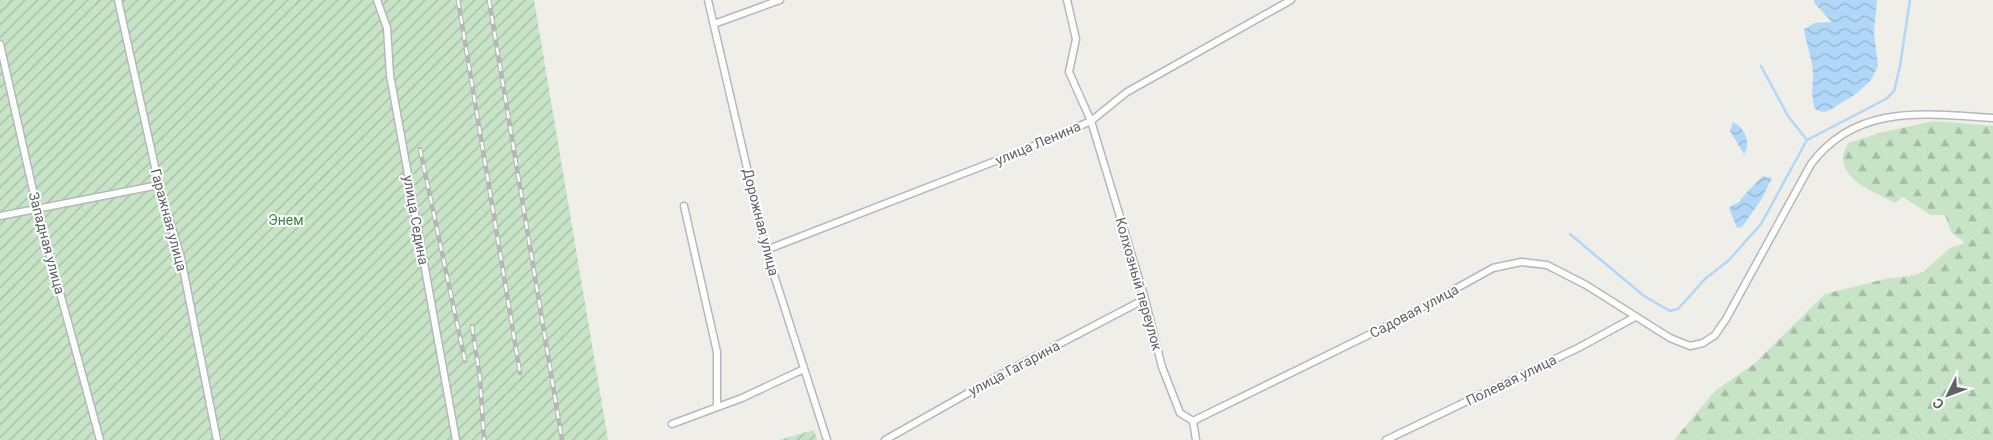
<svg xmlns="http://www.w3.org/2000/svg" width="1993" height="440" font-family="Roboto,sans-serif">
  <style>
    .forest { fill: url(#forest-firs) }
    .garden { fill: url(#garden-furrows) }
    .water { fill: url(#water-waves) }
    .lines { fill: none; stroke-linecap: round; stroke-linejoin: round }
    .stream { stroke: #b0d7f7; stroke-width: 2.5 }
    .street-casing { stroke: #b5b7bb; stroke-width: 9 }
    .street { stroke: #fff; stroke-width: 6 }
    .rail-casing { stroke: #b5b6b6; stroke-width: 4.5 }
    .rail { stroke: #fff; stroke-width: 2.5; stroke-dasharray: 8; stroke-linecap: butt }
    .labels { text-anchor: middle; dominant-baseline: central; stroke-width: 4; stroke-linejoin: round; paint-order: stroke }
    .street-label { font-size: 14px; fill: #5f6266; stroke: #fff }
    .park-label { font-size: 14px; fill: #3f8543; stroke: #fff }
  </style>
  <defs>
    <pattern id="forest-firs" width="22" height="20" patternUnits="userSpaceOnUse" patternTransform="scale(1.25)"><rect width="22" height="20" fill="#c7e4c7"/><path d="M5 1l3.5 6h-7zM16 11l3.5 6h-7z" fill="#a5bca5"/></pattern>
    <pattern id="garden-furrows" width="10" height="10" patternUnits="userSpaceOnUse" patternTransform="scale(1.25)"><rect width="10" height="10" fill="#c7e4c7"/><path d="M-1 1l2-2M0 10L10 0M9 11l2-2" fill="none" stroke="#a5bca5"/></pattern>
    <pattern id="water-waves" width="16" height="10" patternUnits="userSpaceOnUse" patternTransform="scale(1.25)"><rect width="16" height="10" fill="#b0d7f7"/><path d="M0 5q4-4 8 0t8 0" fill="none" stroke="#92b2cc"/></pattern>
  </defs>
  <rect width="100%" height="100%" fill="#f0eee8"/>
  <!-- forest -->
  <path class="forest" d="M1934,121L1993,126V440H1674L1715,391L1754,364L1825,294L1889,278L1911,276L1923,272L1950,248L1965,243L1951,232L1945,215H1931L1903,197L1895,203C1876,192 1844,183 1843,158C1843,153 1846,147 1848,143L1883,132Z"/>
  <!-- garden -->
  <path class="garden" d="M0,0H534L608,440H0Z
    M814,430L817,440H779Z"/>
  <!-- water -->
  <path class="water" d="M1814,0H1877L1874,33L1878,66L1871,80L1856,94L1830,110L1823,112L1816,110C1810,98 1813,88 1813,75C1813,60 1806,44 1804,29L1815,23L1832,22L1815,4Z
    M1733,122C1744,126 1752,144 1744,154L1730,131Z
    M1763,176L1772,178L1761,200L1742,227L1737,228L1729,208L1734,204L1738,203L1746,193Z"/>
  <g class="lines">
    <!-- stream -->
    <path class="stream" d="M1807,140L1886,99L1894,91L1900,66L1910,0
      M1570,234L1644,296L1670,311L1678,309L1705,279L1729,260L1761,224L1807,140L1788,116L1761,66"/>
    <defs>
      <path id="street" d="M118,0L159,185L181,258L217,440
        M377,0L387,28L390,75L456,440
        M708,0L766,250L827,440
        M1067,0L1076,39L1069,72L1091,121L1145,299L1162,367L1180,413L1193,421L1196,440
        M714,24L780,0
        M0,44L37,208L100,440
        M684,206L717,352V407
        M0,216L159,185
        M766,250L1029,148L1091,121L1127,92L1291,0
        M1193,421L1403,318L1493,268L1521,262L1547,265L1586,285L1670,338L1690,346L1703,343L1715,335L1726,319L1811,164C1857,103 1925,114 1993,118
        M672,424L742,398L804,369
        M885,440L1000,375L1145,299
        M1386,440L1578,348L1635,317"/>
    </defs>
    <!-- street casing -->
    <use href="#street" class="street-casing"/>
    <!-- street -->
    <use href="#street" class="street"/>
    <defs>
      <path id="rail" d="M458,0L520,373
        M489,0L562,440
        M420,149L465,361
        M472,326L480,378L484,440"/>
    </defs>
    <!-- rail casing -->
    <use href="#rail" class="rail-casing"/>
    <!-- rail -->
    <use href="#rail" class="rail"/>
  </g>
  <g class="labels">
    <!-- street labels -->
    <g class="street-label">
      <text transform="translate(1038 143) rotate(-23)">улица Ленина</text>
      <text transform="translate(169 220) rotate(75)">Гаражная улица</text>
      <text transform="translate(416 220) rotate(80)">улица Седина</text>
      <text transform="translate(761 222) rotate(76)">Дорожная улица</text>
      <text transform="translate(47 243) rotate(75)">Западная улица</text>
      <text transform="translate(1139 284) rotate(74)">Колхозный переулок</text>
      <text transform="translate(1414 311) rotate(-28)">Садовая улица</text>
      <text transform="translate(1014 368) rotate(-28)">улица Гагарина</text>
      <text transform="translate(1511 380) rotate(-26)">Полевая улица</text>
    </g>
    <!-- park labels -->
    <g class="park-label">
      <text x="286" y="220">Энем</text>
    </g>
  </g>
  <!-- north arrow -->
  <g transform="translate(1948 395) rotate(228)" stroke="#ffffff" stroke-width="4" paint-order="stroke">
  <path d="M0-4L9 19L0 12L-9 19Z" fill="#5f6266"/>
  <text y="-8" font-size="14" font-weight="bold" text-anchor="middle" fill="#5f6266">С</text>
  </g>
</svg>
